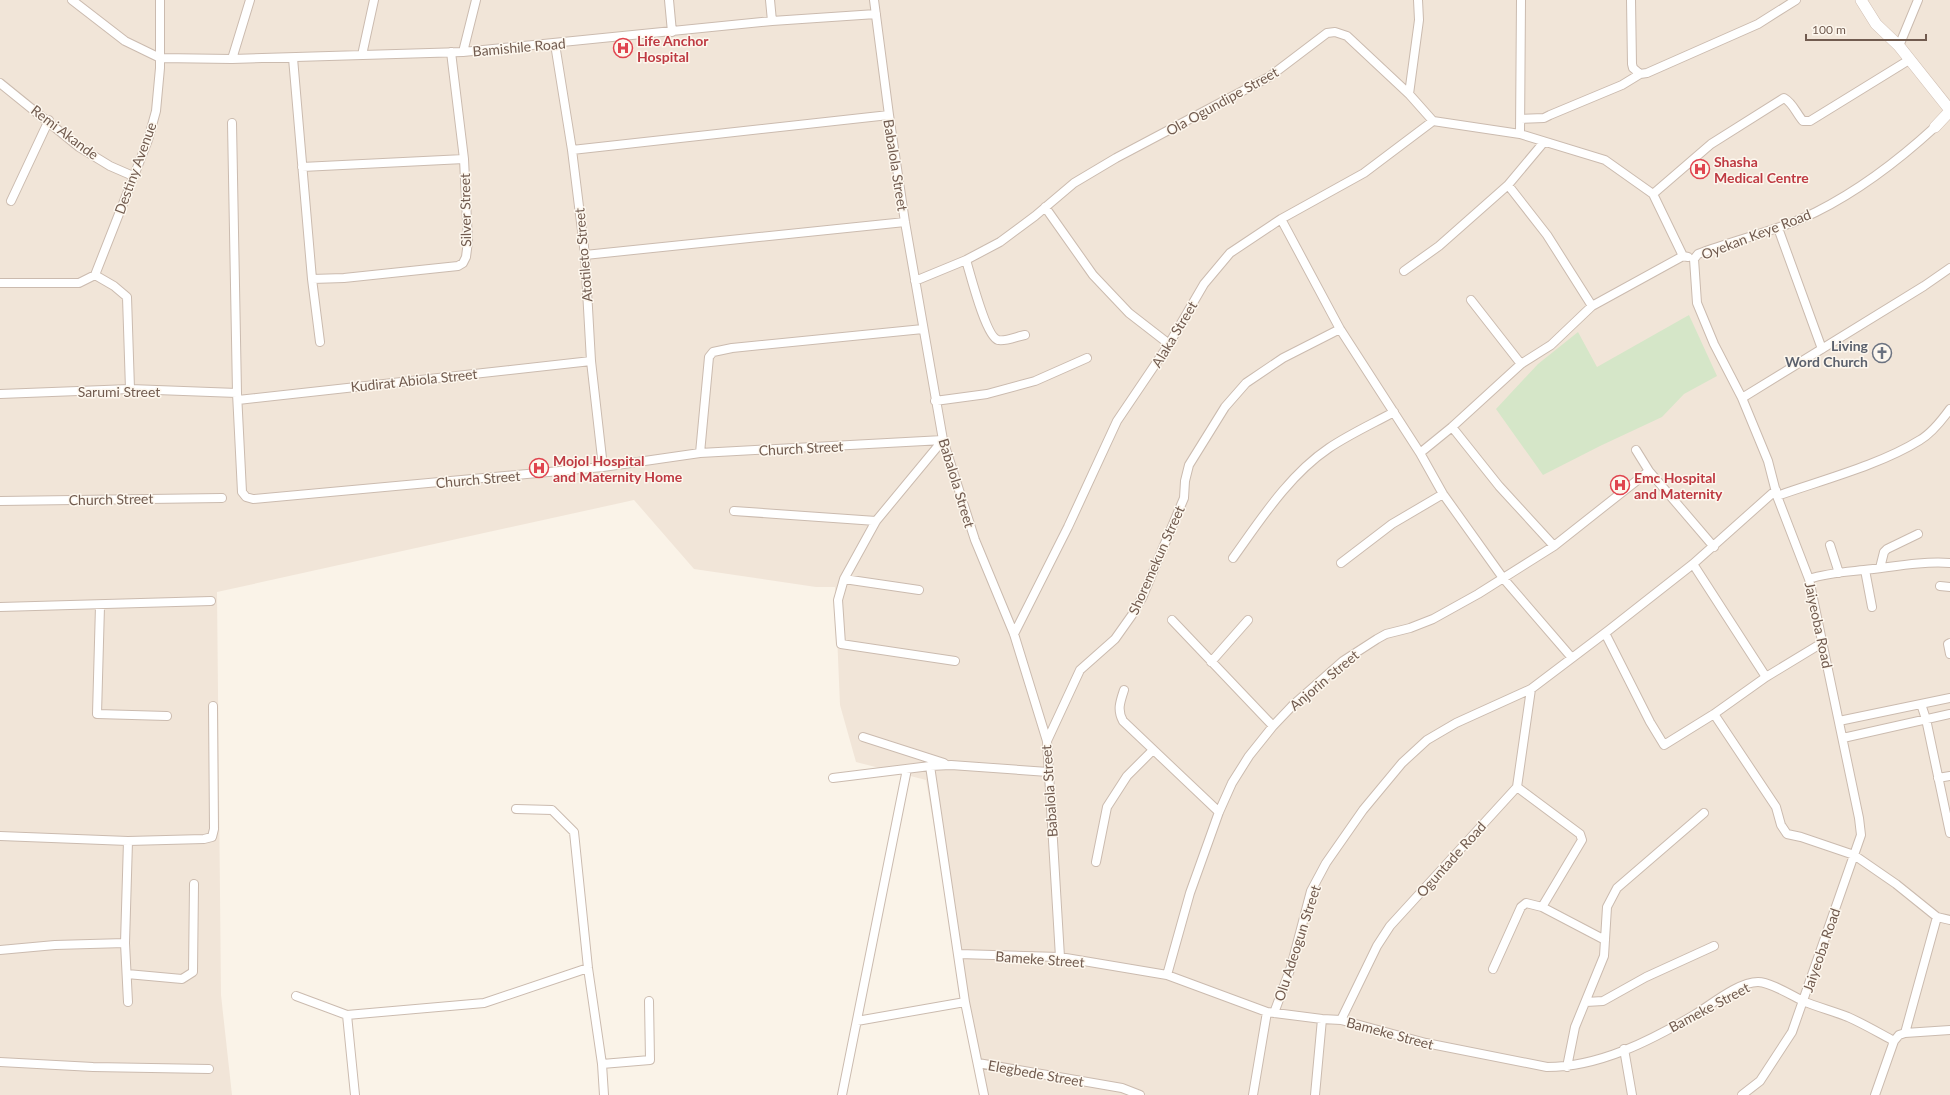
<svg xmlns="http://www.w3.org/2000/svg" width="1950" height="1095" font-family="Lato,sans-serif">
  <style>
    .residential { fill: #f1e5d8 }
    .green { fill: #d5e6c8 }
    .lines { fill: none; stroke-linecap: round; stroke-linejoin: round }
    .street-casing { stroke: #cbbbaf; stroke-width: 10 }
    .secondary-casing { stroke: #cfbdb0; stroke-width: 12 }
    .street { stroke: #fff; stroke-width: 8 }
    .secondary { stroke: #fff; stroke-width: 11 }
    .labels { text-anchor: middle; dominant-baseline: central; stroke-width: 3; stroke-linejoin: round; paint-order: stroke }
    .health-label { font-size: 14px; font-weight: bold; fill: #be3a42; stroke: #fdf7ee; text-anchor: start }
    .street-label { font-size: 14px; fill: #715b4f; stroke: #fdf7ee }
    .worship-label { font-size: 14px; font-weight: bold; fill: #5b616d; stroke: #fdf7ee; text-anchor: end }
  </style>
  <rect width="100%" height="100%" fill="#faf3e8"/>
  <!-- residential -->
  <path class="residential" d="M0,0H1950V1095H980L926,780L856,762L840,705L835,587H816L694,569L634,500L217,592L221,995L232,1095H0Z"/>
  <!-- green -->
  <path class="green" d="M1689,315L1717,376L1684,394L1662,417L1600,446L1543,475L1496,409L1538,364L1578,332L1597,367Z"/>
  <g class="lines">
    <defs>
      <path id="street" d="M72,0L125,41L160,58L232,59L463,52L772,21L876,14
        M669,0L672,32
        M770,0L772,21
        M874,0L889,115L905,222L943,440L975,540L1014,634L1047,741L1060,957
        M1631,0L1632,64L1633,68L1640,74L1647,73L1758,24L1796,0
        M555,44L572,150L585,255L591,361L603,467
        M1899,46L1918,0
        M463,52L476,0
        M362,55L374,0
        M293,58L312,279L320,342
        M232,59L250,0
        M0,83L79,147L110,166L133,176
        M1409,94L1419,20L1418,0
        M1521,119L1544,118L1550,115L1622,85L1640,74
        M232,123L237,393L242,492L246,497L253,499L603,467L700,453L943,440
        M1520,134L1521,0
        M572,150L889,115
        M302,167L464,159
        M1508,185L1547,235L1592,306
        M1653,194L1711,144L1784,98C1793,103 1796,113 1803,121H1810L1909,60
        M11,201L49,120
        M1045,207L1093,275L1129,313L1169,344
        M1281,219L1340,329L1420,453L1443,494L1503,578L1572,658
        M1778,228L1822,349
        M585,255L905,222
        M1694,259L1697,303L1714,344L1742,398L1768,461L1777,496L1809,579L1859,818L1861,835L1792,1032L1760,1081L1742,1095
        M1694,259L1698,254C1737,239 1778,231 1816,212C1860,190 1899,160 1935,127
        M966,260C970,273 986,337 998,340C1005,342 1018,336 1025,335
        M1404,271L1439,246L1508,185L1544,142
        M95,275L148,140L156,111L160,68V0
        M312,279L344,278L458,266L463,263L466,257L468,241L464,159L451,52
        M915,281L966,260L1000,242L1035,216L1074,183L1116,158L1269,77L1327,33L1335,32L1347,36L1409,94L1433,121L1520,134L1605,160L1653,194L1683,256
        M0,283H79L95,275L114,286L127,297L130,389
        M1471,300L1521,364
        M0,394L130,389L237,393
        M1742,398L1924,286L1950,268
        M238,400L591,361
        M935,401L987,394L1035,381L1087,358
        M1452,427L1499,486L1554,546
        M943,440L876,521L844,579L838,600L841,644L955,661
        M1636,450L1649,471L1714,547
        M700,453L709,357L713,352L732,348L923,329
        M1420,453L1452,427L1521,364L1551,345L1592,306L1683,256L1688,257
        M1777,496C1822,480 1880,465 1920,440C1932,433 1942,420 1950,409
        M0,501L222,498
        M734,511L876,521
        M1830,545L1839,573
        M1233,558C1261,519 1289,475 1329,448C1350,434 1372,424 1394,412
        M1341,563L1392,524L1443,494
        M1693,564L1766,677
        M1880,568L1884,552L1887,549L1918,534
        M1865,570L1872,607
        M844,579L919,590
        M1809,579C1827,573 1845,572 1864,570C1892,567 1921,561 1950,563
        M1940,586L1950,587
        M100,606L97,714L167,716
        M0,607L211,601
        M1172,620L1273,726
        M1605,633L1650,722L1664,745L1714,714L1766,677L1822,643
        M1014,634L1068,527L1117,421L1169,344L1204,284L1230,253L1281,219L1364,173L1433,121
        M1950,643L1948,644L1950,654
        M1211,662L1248,620
        M1124,690C1120,702 1117,710 1123,721L1219,812
        M1921,704L1926,719L1950,833
        M1714,714L1776,807L1781,825L1787,834L1801,837L1854,855L1896,884L1937,917L1950,920
        M1839,721L1950,698
        M863,737L944,763
        M1843,738L1950,714
        M1047,741L1080,670L1115,639L1132,615L1142,598L1184,498L1185,481L1189,465L1225,407L1246,383L1283,358L1340,329
        M930,766L965,1002L984,1095
        M833,778L930,766L951,765L1048,772
        M1938,778L1950,776
        M1517,787L1580,834L1582,840L1542,907
        M516,809L552,810L574,832L588,968L602,1064L604,1095
        M0,836L128,841L204,839L212,837L214,829L213,706
        M128,841L125,943L128,1002
        M1096,862L1107,807L1127,776L1153,750
        M0,950L55,945L125,943
        M959,954L1060,957L1167,975L1267,1012L1322,1019L1341,1020L1426,1043L1547,1067C1599,1067 1650,1041 1694,1015C1711,1005 1738,982 1758,982C1770,982 1791,995 1803,1001C1817,1007 1833,1011 1848,1017C1864,1024 1879,1033 1894,1041L1899,1035L1905,1033L1950,1030
        M1493,969L1521,907L1526,903L1542,907L1605,940
        M127,974L182,979L193,972L194,884
        M1167,975L1190,893L1219,812L1232,783L1249,756L1273,726L1293,705L1343,661L1377,639L1386,634L1410,628L1433,619L1478,594L1554,546L1649,471
        M296,996L347,1015L484,1003L588,968
        M1586,1002L1603,1001L1646,977L1714,946
        M1274,1013L1291,967L1311,891L1326,863L1363,810L1402,763L1427,740L1456,723L1531,689L1609,630L1693,564L1776,490
        M347,1015L355,1095
        M1341,1020L1377,946L1390,926L1517,787L1531,689
        M857,1021L965,1002
        M1905,1033L1937,917
        M1624,1049L1632,1095
        M0,1062L93,1067L209,1069
        M978,1063L1122,1088L1140,1095
        M602,1064L650,1060L649,1001
        M1567,1067L1575,1027L1604,956L1607,907L1617,888L1704,813
        M842,1095L907,769
        M1253,1095L1267,1012
        M1315,1095L1322,1019
        M1875,1095L1894,1041"/>
      <path id="secondary" d="M1861,0L1876,24L1899,46L1950,110
        M1935,127L1950,111"/>
    </defs>
    <!-- street casing -->
    <use href="#street" class="street-casing"/>
    <!-- secondary casing -->
    <use href="#secondary" class="secondary-casing"/>
    <!-- street -->
    <use href="#street" class="street"/>
    <!-- secondary -->
    <use href="#secondary" class="secondary"/>
  </g>
  <!-- icons -->
  <defs>
    <symbol id="hospital-ring" viewBox="-11 -11 22 22"><circle r="9.5" fill="#fdf7ee" stroke="#e0444e" stroke-width="1.5"/><path d="M-5-5h3v3.5h4V-5h3V5h-3V1.5h-4V5h-3Z" fill="#e0444e"/></symbol>
    <symbol id="church-ring" viewBox="-11 -11 22 22"><circle r="9.5" fill="#fdf7ee" stroke="#6b7280" stroke-width="1.5"/><path d="M-1.2-6h2.4v3.5h3.3v2.4h-3.3V6h-2.4V-.1h-3.3v-2.4h3.3Z" fill="#6b7280"/></symbol>
  </defs>
  <g fill-rule="evenodd">
    <use href="#hospital-ring" x="612" y="37" width="22" height="22"/>
    <use href="#hospital-ring" x="1689" y="158" width="22" height="22"/>
    <use href="#church-ring" x="1871" y="342" width="22" height="22"/>
    <use href="#hospital-ring" x="528" y="457" width="22" height="22"/>
    <use href="#hospital-ring" x="1609" y="474" width="22" height="22"/>
  </g>
  <g class="labels">
    <!-- health labels -->
    <g class="health-label">
      <text x="637" y="40">Life Anchor<tspan x="637" dy="16">Hospital</tspan></text>
      <text x="1714" y="161">Shasha<tspan x="1714" dy="16">Medical Centre</tspan></text>
      <text x="553" y="460">Mojol Hospital<tspan x="553" dy="16">and Maternity Home</tspan></text>
      <text x="1634" y="477">Emc Hospital<tspan x="1634" dy="16">and Maternity</tspan></text>
    </g>
    <!-- street labels -->
    <g class="street-label">
      <text transform="translate(519 47) rotate(-5)">Bamishile Road</text>
      <text transform="translate(1222 101) rotate(-29)">Ola Ogundipe Street</text>
      <text transform="translate(65 132) rotate(37)">Remi Akande</text>
      <text transform="translate(896 165) rotate(81)">Babalola Street</text>
      <text transform="translate(135 168) rotate(-70)">Destiny Avenue</text>
      <text transform="translate(465 210) rotate(-91)">Silver Street</text>
      <text transform="translate(1756 234) rotate(-21)">Oyekan Keye Road</text>
      <text transform="translate(583 255) rotate(-95)">Atotileto Street</text>
      <text transform="translate(1174 334) rotate(-59)">Alaka Street</text>
      <text transform="translate(414 380) rotate(-6)">Kudirat Abiola Street</text>
      <text x="119" y="391">Sarumi Street</text>
      <text transform="translate(801 448) rotate(-3)">Church Street</text>
      <text transform="translate(478 479) rotate(-5)">Church Street</text>
      <text transform="translate(957 483) rotate(73)">Babalola Street</text>
      <text transform="translate(111 499) rotate(-1)">Church Street</text>
      <text transform="translate(1156 560) rotate(-66)">Shoremekun Street</text>
      <text transform="translate(1819 625) rotate(78)">Jaiyeoba Road</text>
      <text transform="translate(1324 680) rotate(-40)">Anjorin Street</text>
      <text transform="translate(1049 791) rotate(-94)">Babalola Street</text>
      <text transform="translate(1451 859) rotate(-48)">Oguntade Road</text>
      <text transform="translate(1297 943) rotate(-72)">Olu Adeogun Street</text>
      <text transform="translate(1821 950) rotate(-71)">Jaiyeoba Road</text>
      <text transform="translate(1040 959) rotate(4)">Bameke Street</text>
      <text transform="translate(1709 1007) rotate(-28)">Bameke Street</text>
      <text transform="translate(1390 1033) rotate(15)">Bameke Street</text>
      <text transform="translate(1036 1073) rotate(10)">Elegbede Street</text>
    </g>
    <!-- worship labels -->
    <g class="worship-label">
      <text x="1868" y="345">Living<tspan x="1868" dy="16">Word Church</tspan></text>
    </g>
  </g>
  <!-- scale -->
  <path d="M1806 34v6h120v-6" fill="none" stroke="#715b4f" stroke-width="2"/>
  <text x="1812" y="34" font-size="12" fill="#715b4f" stroke="#fdf7ee" stroke-width="3" paint-order="stroke">100 m</text>
</svg>
